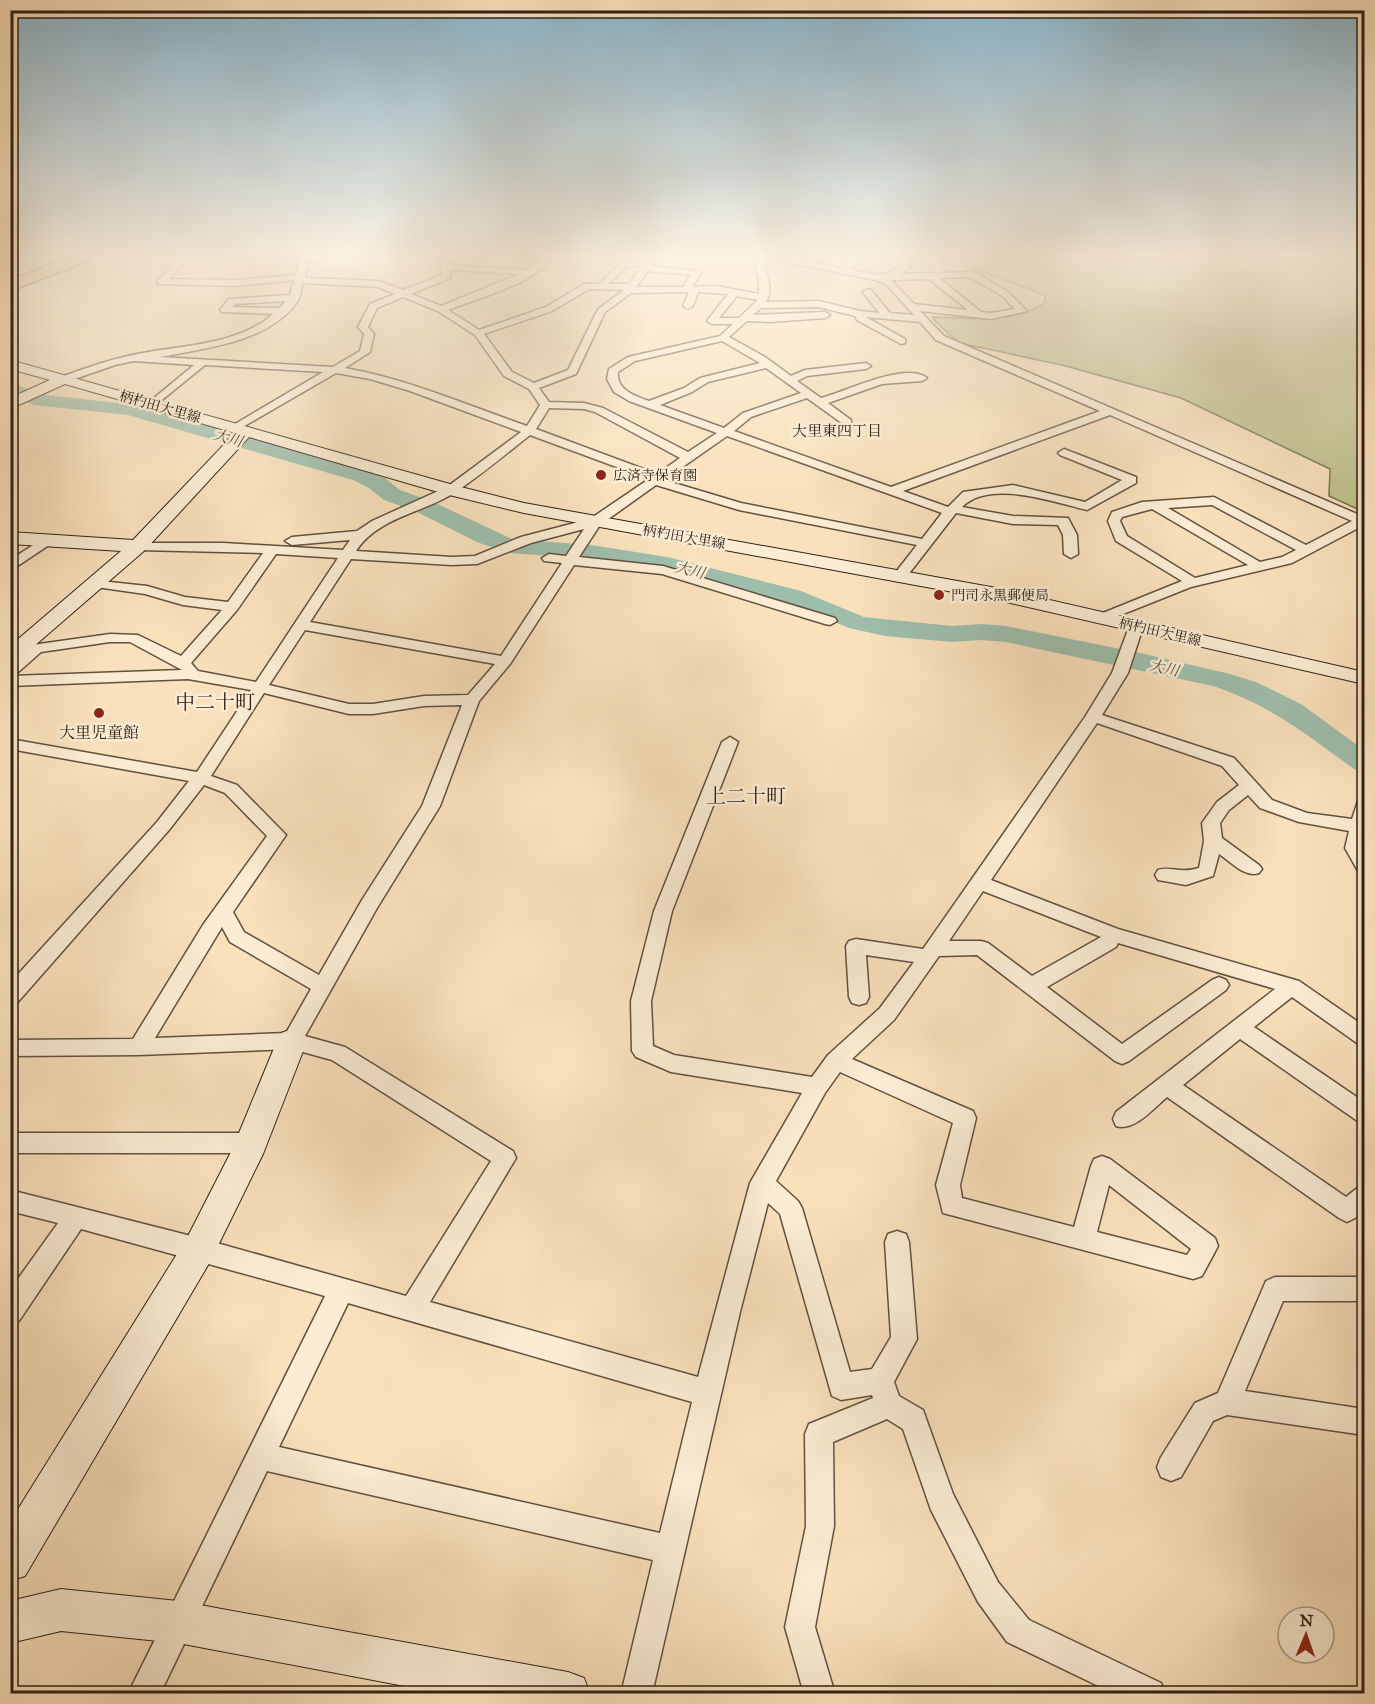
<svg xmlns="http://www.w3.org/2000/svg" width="1375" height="1704" font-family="'IM FELL Great Primer','Noto Serif JP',serif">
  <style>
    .green { fill: #c0c28e; stroke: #777252; stroke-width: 1.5 }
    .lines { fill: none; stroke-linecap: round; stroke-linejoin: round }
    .river { fill: #9ebeac; fill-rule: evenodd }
    .street-casing { stroke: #615140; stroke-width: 3 }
    .secondary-casing { stroke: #2e2117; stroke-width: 2 }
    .highway-casing { stroke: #2e2117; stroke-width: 3 }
    .street { fill: #fbecd3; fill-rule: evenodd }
    .secondary { fill: #fbecd3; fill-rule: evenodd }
    .highway { fill: #ecc07e; fill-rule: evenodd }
    .poi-dot { fill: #8f2418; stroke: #fbecd3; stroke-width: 2 }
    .labels { text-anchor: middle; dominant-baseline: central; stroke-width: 5; stroke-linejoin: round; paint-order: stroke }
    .far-street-label { font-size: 14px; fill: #2e2117; stroke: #fbecd3 }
    .far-poi-label { font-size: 14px; fill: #2e2117; stroke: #fbecd3; text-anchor: start }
    .far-neighbourhood-label { font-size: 15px; fill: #2e2117; stroke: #fbecd3 }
    .far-water-label { font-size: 15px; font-style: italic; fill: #505044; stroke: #fbecd3 }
    .poi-label { font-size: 16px; fill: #2e2117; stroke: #fbecd3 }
    .quarter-label { font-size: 20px; fill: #2e2117; stroke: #fbecd3 }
  </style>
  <rect width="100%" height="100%" fill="#f9e1bc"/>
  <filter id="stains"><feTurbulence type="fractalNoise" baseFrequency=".00333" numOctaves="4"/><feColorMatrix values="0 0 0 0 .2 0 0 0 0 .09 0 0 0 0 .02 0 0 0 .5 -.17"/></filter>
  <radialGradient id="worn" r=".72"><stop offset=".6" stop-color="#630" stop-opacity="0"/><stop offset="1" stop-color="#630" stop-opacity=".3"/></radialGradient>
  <!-- green -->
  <path class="green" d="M927,254H1364V512L1329,496L1330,469L1181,398L1062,365L959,343L935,321L933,317C970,318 1013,324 1044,303L1045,295L941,257Z"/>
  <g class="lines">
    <!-- river -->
    <path class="river" d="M10,381L36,394L137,405L367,472L385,478L400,490L431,501L512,539L591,545L667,557L801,591L864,617L952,626L982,624L1006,626L1140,653L1230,674L1256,682L1301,704L1364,750V772L1354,769C1306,734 1270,705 1213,686L1006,642L982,640L952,642L885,636L849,628L783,601L667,571L591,559L508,553L477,542L415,511L384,500L369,488L353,480L128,415L34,405L10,395Z"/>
    <defs>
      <path id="street" d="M169,254H178L186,262L169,279L237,280L296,275L302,254H310V256L363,254L359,257L308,261L305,275L306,278L379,281L403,290L442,275L439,254H447L449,265L527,270L548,254H557C533,285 484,296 448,310L479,330L546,307L584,284H599L623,261H645L649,254H657L651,266L700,271L701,273L692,287L716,286L759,294V279L751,254L795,258L841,268L853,260V257L847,254H861L862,261L850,269C874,274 881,280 902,265L899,258L903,255L906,256L911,266L901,274L974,272L1007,291L1027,311L991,319L920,311L944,336L1364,517V525L1292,563L1191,587L1103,622L1096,618L1098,615L1182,581L1116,541L1108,521L1112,512L1142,502L1214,497L1306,545L1352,521L1110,415L903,491L948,507L963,492L1013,485L1085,502L1122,480L1060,455L1058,453L1064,449L1136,477V483L1087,510C1053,502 990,479 962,507L1013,516L1068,518L1077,535L1078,554L1071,558L1064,554L1063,535L1058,525L1013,524L956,513L904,580L899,581L892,577L917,545L739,510L656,485L600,525L579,557L663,566L835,618L837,621L830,625L825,624L662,574L574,565L510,664L479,701L440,806L377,908L305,1036L345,1047L513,1151L516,1158L430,1302L698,1377L750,1183L802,1093L671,1072L636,1057L632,1051L631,1001L654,911L722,742L730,737L738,742L672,911L651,1001L653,1046L674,1055L812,1077L828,1055L880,1008L914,962L866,955L869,997L866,1003L859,1005L852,1003L849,997L846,946L849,941L856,939L923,949L1085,717L1112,673L1129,627L1136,623L1141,624L1143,627L1128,673L1102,715L1234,758L1272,800L1307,813L1352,819L1358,801L1364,799V873L1358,871L1345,848L1349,831L1299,822L1260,808L1248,795L1229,810L1220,823L1222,838L1259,865L1262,869L1259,873C1245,878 1231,862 1219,854L1213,876L1186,885L1158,880L1155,875L1158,870C1172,866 1180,874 1199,868L1204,841L1202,823L1217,802L1239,785L1222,766L1097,723L991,880L1118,929L1299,981L1364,1026V1045L1357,1043L1292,997L1254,1027L1364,1102V1122L1356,1120L1240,1039L1183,1085L1346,1197L1356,1189L1364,1186V1210L1355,1218L1347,1222L1339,1218L1167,1097C1154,1108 1134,1132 1116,1126L1113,1119L1116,1112L1275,989L1118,943L1116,947L1047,987L1122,1044L1212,980L1219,977L1226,980L1229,985L1226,990L1129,1061L1122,1064L1115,1061L977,955L939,956L894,1020L852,1059L973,1111L976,1118L960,1185L962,1198L1074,1227L1091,1166L1094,1159L1102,1156L1110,1159L1215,1238L1218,1246L1202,1276L1193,1279L943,1213L936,1185L953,1123L840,1072L825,1093L776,1181L798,1201L802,1208L850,1372L872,1369L891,1337L885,1242L888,1234L897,1231L906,1234L909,1242L917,1339L894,1382L899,1396L923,1410L953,1494L998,1582L1029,1620L1161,1683L1165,1694H1115L1007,1642L978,1602L931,1510L903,1429L887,1419L833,1442L834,1526L815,1627L835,1694H804L785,1627L806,1526L805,1434L809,1424L873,1398L872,1395L841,1400L832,1396L780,1214L768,1203L740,1312L652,1694H621L653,1560L267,1471L160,1694H128L325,1296L81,1229L19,1321L10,1324V1290L58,1223L10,1211V1190L199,1238L406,1296L491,1161L332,1060L292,1049L139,1055L10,1056V1040L133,1039L203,925L267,836L225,793L204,785L169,830L17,1003L10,1005V983L157,822L189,781L10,749V739L197,772L251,690L188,679L10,686V664L32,645L110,634L138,635L181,656L222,610L183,605L145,594L96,587L91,586L89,583L91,580L147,586L185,597L228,602L263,553L138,550L133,549L131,546L133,543H224L343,550L350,540L292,545L285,541L292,537L357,531L372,521L447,487L521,432L410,391L370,379L336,373L234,432L230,431V427L323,372L205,365L152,408L148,407V403L194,365L134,361L115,365L69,381H61V377C83,369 105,361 128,356C173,345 237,347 273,314L222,312L220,310L229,299L290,295L294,280L237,286L158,284V280L177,262ZM762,260L795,264L876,280L887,285L914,315L890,313L871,290L868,289L863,292L879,313L860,311L819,301L766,302C774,289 766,273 762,260ZM628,266H642L629,284H608ZM450,270L519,274L441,306L411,294L450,278ZM648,271L691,275L683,287H636ZM969,277L1001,295L1015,309L991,313L981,312L939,278ZM929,279L968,310L914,304L891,280ZM303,283L378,287L395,294L370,304L358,327L364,334L360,351L333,367L160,357C207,348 269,342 298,301C301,296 301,288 303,283ZM589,289L624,290L598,309L568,370L534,383L512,372L484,334L552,311ZM689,292L683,306L688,309L693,306L698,292L728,294L707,321L712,324H733L720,336L628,357L609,369L607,379L614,392L629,401L717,433L688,452L603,408L584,403L549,402L539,388L576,374L605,312L631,293ZM737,296L758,300L739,318H719ZM403,297L438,311L475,335L504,376L529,389L540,405L527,426C467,405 407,379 345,368L370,352L374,334L368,327L377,308ZM286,301L279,308L232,307L235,304ZM819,307L855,316L857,320L901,344L905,343V339L866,317L920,322L936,340L1100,411L891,487L734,431L751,417L807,398L843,424H851V420L828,403L882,384L922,381L927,378C905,361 845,392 821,398L797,381L807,376L866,369L871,366L866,363L805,370L791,376L765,357L729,337L747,321L770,322L825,318L830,315L825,312L753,315L761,308ZM722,341L760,363L700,378L684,388L649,401C635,396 616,390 618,372L635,361ZM766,368L801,393L743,413L724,428L660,405L692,392L708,382ZM549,408L584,409L595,412L680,458L657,474L536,429ZM530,435L649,479L590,519L521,537L475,556L452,557L356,551C379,516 425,513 457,491C482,474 506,454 530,435ZM727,436L942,513L922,539L741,503L664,480ZM1212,505L1296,550L1282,557L1260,562L1168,508ZM1152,509L1248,565L1195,578L1127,536L1120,521L1122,517ZM584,529L566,556L549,554L542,558L544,561L562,563L501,656L310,622L351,559L452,565L477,564L531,543ZM276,554L338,558L256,682L198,671L191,663L237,610ZM305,630L495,664L468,695L424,696L373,704H349L269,685ZM110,642H130L182,670L11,676L15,675L41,652ZM264,693L349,714H373L424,706L462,705L422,806L362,900L319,975L244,932L233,912L286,835L237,785L211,776ZM983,891L1101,937L1032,976L988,943L981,941H949ZM222,927L230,942L311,989L286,1033L155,1038ZM1109,1185L1191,1249L1187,1255L1097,1232ZM348,1303L692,1402L660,1533L279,1447Z
        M44,538L51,542L49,545L10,571V560Z
        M10,1133H251L259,1136L262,1143L259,1150L251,1153H10Z
        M1275,1277H1364V1301H1283L1245,1391L1364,1409V1435L1227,1415L1213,1421L1181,1477L1171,1481L1161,1477L1157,1467L1161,1457L1195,1403L1218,1393L1266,1281Z"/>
      <path id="secondary" d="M10,360L457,486L524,503L1002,589L1364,672V684L1002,601L524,513L445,494L249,437L145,550L17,661L10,663V646L121,551L10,544V532L133,540L235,433L65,384L10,409V398L50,380L10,369Z
        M292,1029L303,1033L307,1041L263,1154L211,1260L25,1576L10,1581V1522L187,1238L232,1150L277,1041L281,1033Z
        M61,1589L178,1601L568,1672L584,1678L590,1694H447L178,1643L61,1631L10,1643V1601Z"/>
      <path id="highway" d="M78,254H100L98,257L10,291V280Z"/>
    </defs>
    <!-- street casing -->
    <use href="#street" class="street-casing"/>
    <!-- secondary casing -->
    <use href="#secondary" class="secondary-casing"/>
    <!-- highway casing -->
    <use href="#highway" class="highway-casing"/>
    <!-- street -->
    <use href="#street" class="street"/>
    <!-- secondary -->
    <use href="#secondary" class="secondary"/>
    <!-- highway -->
    <use href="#highway" class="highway"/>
  </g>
  <!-- sky -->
  <linearGradient id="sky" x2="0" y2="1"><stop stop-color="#8ab8d0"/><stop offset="0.52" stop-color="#fcf2e1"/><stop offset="1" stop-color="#fcf2e1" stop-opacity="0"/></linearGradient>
  <rect width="1375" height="492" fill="url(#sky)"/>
  <!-- markers -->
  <g class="poi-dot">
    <circle cx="601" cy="475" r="6"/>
    <circle cx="939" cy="595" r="6"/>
    <circle cx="99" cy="713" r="6"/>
  </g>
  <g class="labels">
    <!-- far-street labels -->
    <g class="far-street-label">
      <text transform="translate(160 407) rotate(16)">柄杓田大里線</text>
      <text transform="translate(684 537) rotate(10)">柄杓田大里線</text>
      <text transform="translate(1160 632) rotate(13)">柄杓田大里線</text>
    </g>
    <!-- far-poi labels -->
    <g class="far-poi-label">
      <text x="613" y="475">広済寺保育園</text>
      <text x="951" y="595">門司永黒郵便局</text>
    </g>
    <!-- far-neighbourhood labels -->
    <g class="far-neighbourhood-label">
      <text x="837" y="431">大里東四丁目</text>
    </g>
    <!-- far-water labels -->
    <g class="far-water-label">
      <text transform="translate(228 438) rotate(16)">大川</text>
      <text transform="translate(690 570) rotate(14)">大川</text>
      <text transform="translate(1164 668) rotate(12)">大川</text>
    </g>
    <!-- poi labels -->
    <g class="poi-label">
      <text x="99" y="732">大里児童館</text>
    </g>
    <!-- quarter labels -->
    <g class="quarter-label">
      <text x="215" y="702">中二十町</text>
      <text x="746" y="796">上二十町</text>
    </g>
  </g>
  <!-- margin -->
  <rect width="1375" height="1704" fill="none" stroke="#f9e1bc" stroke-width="36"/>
  <rect x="12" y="12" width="1351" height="1680" fill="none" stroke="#2e2117" stroke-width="3"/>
  <rect x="18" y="18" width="1339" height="1668" fill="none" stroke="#2e2117" stroke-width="1.5"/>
  <!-- north arrow -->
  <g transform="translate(1306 1635) rotate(2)"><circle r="28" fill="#fbecd3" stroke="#a99b88" stroke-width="1.5"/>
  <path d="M0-4.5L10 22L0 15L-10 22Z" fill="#8f2418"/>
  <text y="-9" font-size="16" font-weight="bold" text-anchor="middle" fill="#2e2117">N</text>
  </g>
  <rect width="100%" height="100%" filter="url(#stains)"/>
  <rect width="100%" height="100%" fill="url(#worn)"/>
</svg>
